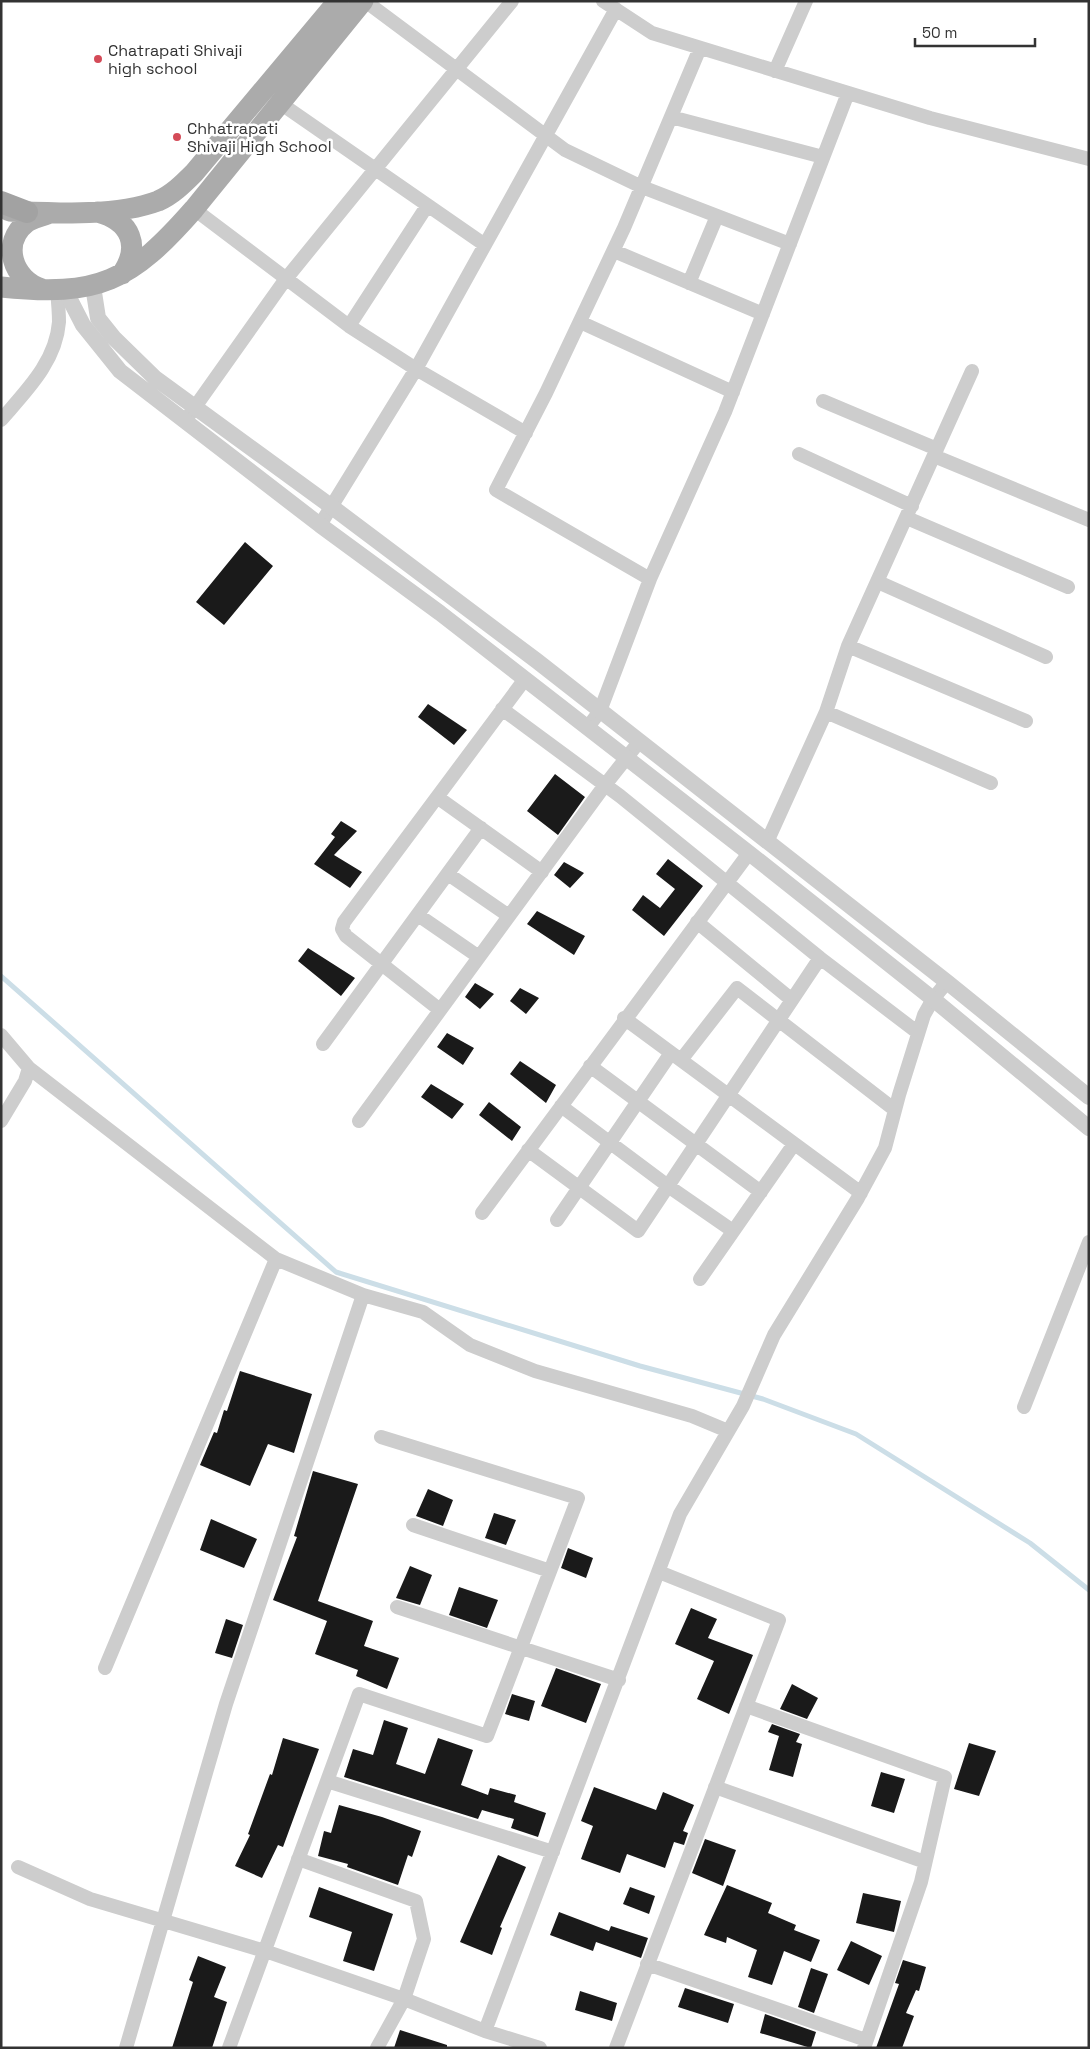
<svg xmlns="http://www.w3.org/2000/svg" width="1090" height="2049" font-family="'Space Grotesk',sans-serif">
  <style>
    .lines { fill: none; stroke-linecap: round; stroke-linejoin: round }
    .stream { stroke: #ccdee7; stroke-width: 5 }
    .building { fill: #1a1a1a }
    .minor { stroke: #cdcdcd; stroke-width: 14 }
    .tertiary { stroke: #cdcdcd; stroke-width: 16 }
    .primary { stroke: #ababab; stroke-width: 21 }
    .trunk { stroke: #a2a2a2; stroke-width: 22 }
    .poi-dot { fill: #d44b58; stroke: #fff; stroke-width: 2 }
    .labels { text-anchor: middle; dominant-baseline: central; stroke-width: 5; stroke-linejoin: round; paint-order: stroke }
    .poi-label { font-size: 16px; fill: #333; stroke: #fff; text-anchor: start }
  </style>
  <rect width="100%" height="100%" fill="#fff"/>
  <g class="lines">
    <!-- stream -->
    <path class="stream" d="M1,976L336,1272L640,1366L763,1399L856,1434L1030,1543L1089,1590"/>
  </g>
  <!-- building -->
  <path class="building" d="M245,542L273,566L224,625L196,602Z
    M428,704L467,730L454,745L418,717Z
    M555,774L585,797L558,835L527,811Z
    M341,821L357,831L334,855L362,872L350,888L314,864L335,837L331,834Z
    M668,859L703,886L664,936L632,910L643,895L660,908L675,889L656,874Z
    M564,862L584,873L570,888L554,875Z
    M537,911L585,936L574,955L527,924Z
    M308,948L355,978L341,996L298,961Z
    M475,983L494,994L480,1009L465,997Z
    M520,988L539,998L526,1014L510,1001Z
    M447,1033L474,1048L463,1065L437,1047Z
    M520,1061L556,1085L546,1103L510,1074Z
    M431,1084L464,1104L452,1119L421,1097Z
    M489,1102L521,1127L512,1141L479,1115Z
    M240,1371L312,1394L294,1453L268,1444L250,1486L200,1465L214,1432L217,1433L224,1410L227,1411Z
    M313,1471L358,1484L318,1601L373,1621L364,1646L399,1658L387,1689L356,1676L358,1670L315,1654L327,1621L273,1600L297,1537L294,1536Z
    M428,1489L453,1500L443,1526L416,1516Z
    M494,1513L516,1520L506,1545L485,1538Z
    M211,1519L257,1539L244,1568L200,1550Z
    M568,1548L593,1558L586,1578L561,1568Z
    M410,1566L432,1575L420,1605L396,1598Z
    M459,1587L498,1600L487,1628L449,1615Z
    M691,1608L717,1619L708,1638L753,1655L729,1714L697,1699L714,1661L675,1644Z
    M226,1619L243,1625L232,1658L215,1653Z
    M556,1668L601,1684L586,1723L541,1706Z
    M792,1684L818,1698L807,1719L780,1709Z
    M512,1694L535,1701L529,1721L505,1714Z
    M384,1720L408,1728L396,1764L425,1774L438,1738L473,1750L461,1785L488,1795L490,1788L516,1795L514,1802L546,1813L538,1837L511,1828L514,1819L482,1810L478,1819L344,1777L353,1749L373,1755Z
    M772,1724L800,1734L796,1742L802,1744L793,1777L769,1770L779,1736L768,1732Z
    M283,1738L319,1749L283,1847L278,1845L262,1878L235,1866L250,1835L248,1834L270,1774L272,1775Z
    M969,1743L996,1751L979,1796L954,1789Z
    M881,1772L905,1779L894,1813L871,1806Z
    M594,1787L656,1810L663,1792L694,1805L683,1831L688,1833L684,1845L674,1842L665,1868L627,1854L620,1873L581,1859L593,1826L581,1821Z
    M339,1805L382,1817L421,1831L412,1857L408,1855L398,1885L347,1867L348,1864L318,1856L324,1831L331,1833Z
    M705,1839L736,1850L723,1886L692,1873Z
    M498,1855L526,1867L500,1927L502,1928L492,1955L460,1942Z
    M727,1885L772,1903L768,1913L796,1925L794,1930L820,1940L811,1962L784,1951L772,1985L748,1977L757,1950L727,1937L726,1943L704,1935Z
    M319,1887L393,1914L374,1971L343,1961L352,1932L309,1917Z
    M630,1887L655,1896L649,1914L623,1904Z
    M863,1893L901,1901L894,1932L856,1923Z
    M559,1912L609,1931L611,1926L648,1938L641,1958L596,1942L593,1951L550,1935Z
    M851,1941L882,1956L869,1985L837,1970Z
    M198,1956L226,1967L214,1997L227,2002L212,2048H172L193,1982L189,1980Z
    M903,1960L926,1967L919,1991L916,1990L906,2013L914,2016L902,2048H876L899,1984L895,1983Z
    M811,1968L828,1974L814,2013L798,2007Z
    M685,1988L734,2004L728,2023L678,2007Z
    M580,1991L617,2003L612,2021L575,2010Z
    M765,2014L816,2032L811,2048L760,2033Z
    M400,2030L447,2045V2048H394Z"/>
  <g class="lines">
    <!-- minor -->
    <path class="minor" d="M365,1L565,150L642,187L790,244
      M603,1L652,33L930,118L1089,159
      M775,71L806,1
      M280,103L485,245
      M671,117L823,157
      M194,209L349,326L416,369L526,433
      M614,251L763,314
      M689,283L717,216
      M580,322L733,392
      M349,326L427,206
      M823,401L937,449
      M190,414L285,280L512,1
      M1,420C26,391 56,362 59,322C59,312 58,301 57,291
      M799,454L912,506
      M934,456L1089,520
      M907,518L1068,587
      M320,525L416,369L616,9
      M650,579L496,490L546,393L624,228L700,48
      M878,582L1046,657
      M848,646L1026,721
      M502,709L620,796L820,958L917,1032
      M826,712L991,783
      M588,727L600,711L650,579L725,412L848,93
      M437,797L542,872
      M767,842L826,712L848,646L972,371
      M448,874L509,916
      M418,915L479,957
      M697,922L792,1000
      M440,1010L346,936L342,929L344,922L525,679
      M624,1018L861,1193
      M1,1035L29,1068L276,1259
      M323,1044L481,828
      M681,1060L737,988L895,1110
      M590,1066L761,1192
      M561,1106L668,1186L733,1231
      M1,1121L25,1081L29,1068
      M359,1121L605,785L639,742
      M528,1150L638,1231L820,958
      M482,1213L749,853
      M557,1220L671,1053
      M700,1279L794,1144
      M1024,1407L1089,1242
      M413,1525L550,1571
      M397,1607L619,1680
      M105,1668L276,1259L363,1295L423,1312L470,1345L535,1371L692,1416L728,1431
      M746,1706L945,1777L921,1882L864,2048
      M327,1781L553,1852
      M715,1787L925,1862
      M298,1859L416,1901L424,1939L404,1999L377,2048
      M18,1867L90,1899L265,1951L404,1999L485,2031L540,2048
      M647,1964L866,2040
      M485,2031L680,1514L743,1406L774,1335L858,1198L885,1148L899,1095L924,1015L933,999L947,982
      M126,2048L226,1704L363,1295
      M229,2048L359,1694L487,1736L578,1498L381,1437
      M616,2048L779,1620L659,1572"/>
    <!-- tertiary -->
    <path class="tertiary" d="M93,286L98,318L114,338L155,378L332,507L537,661L947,982L1089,1097
      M65,290L83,325L120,371L320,525L440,613L749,853L933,999L1089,1128"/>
    <!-- primary -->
    <path class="primary" d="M9,211C54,213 115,217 158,201C172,195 183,184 194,173L338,1
      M98,212C131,221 141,246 122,274
      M1,287C99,297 130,282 194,209L363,1
      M42,289C13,280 0,243 27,222C33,218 41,216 48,214"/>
    <!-- trunk -->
    <path class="trunk" d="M1,202L27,212"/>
  </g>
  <!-- markers -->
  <g class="poi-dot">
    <circle cx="98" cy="59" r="5"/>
    <circle cx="177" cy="137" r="5"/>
  </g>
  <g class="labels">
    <!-- poi labels -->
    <g class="poi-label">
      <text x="108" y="50">Chatrapati Shivaji<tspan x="108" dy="18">high school</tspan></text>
      <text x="187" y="128">Chhatrapati<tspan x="187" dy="18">Shivaji High School</tspan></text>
    </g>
  </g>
  <!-- border -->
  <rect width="1090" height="2049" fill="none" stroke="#333333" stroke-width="5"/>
  <!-- scale -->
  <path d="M915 38v8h120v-8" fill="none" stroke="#333333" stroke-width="2.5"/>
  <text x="922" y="38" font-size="15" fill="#333333" stroke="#ffffff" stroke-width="4" paint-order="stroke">50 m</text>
</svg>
